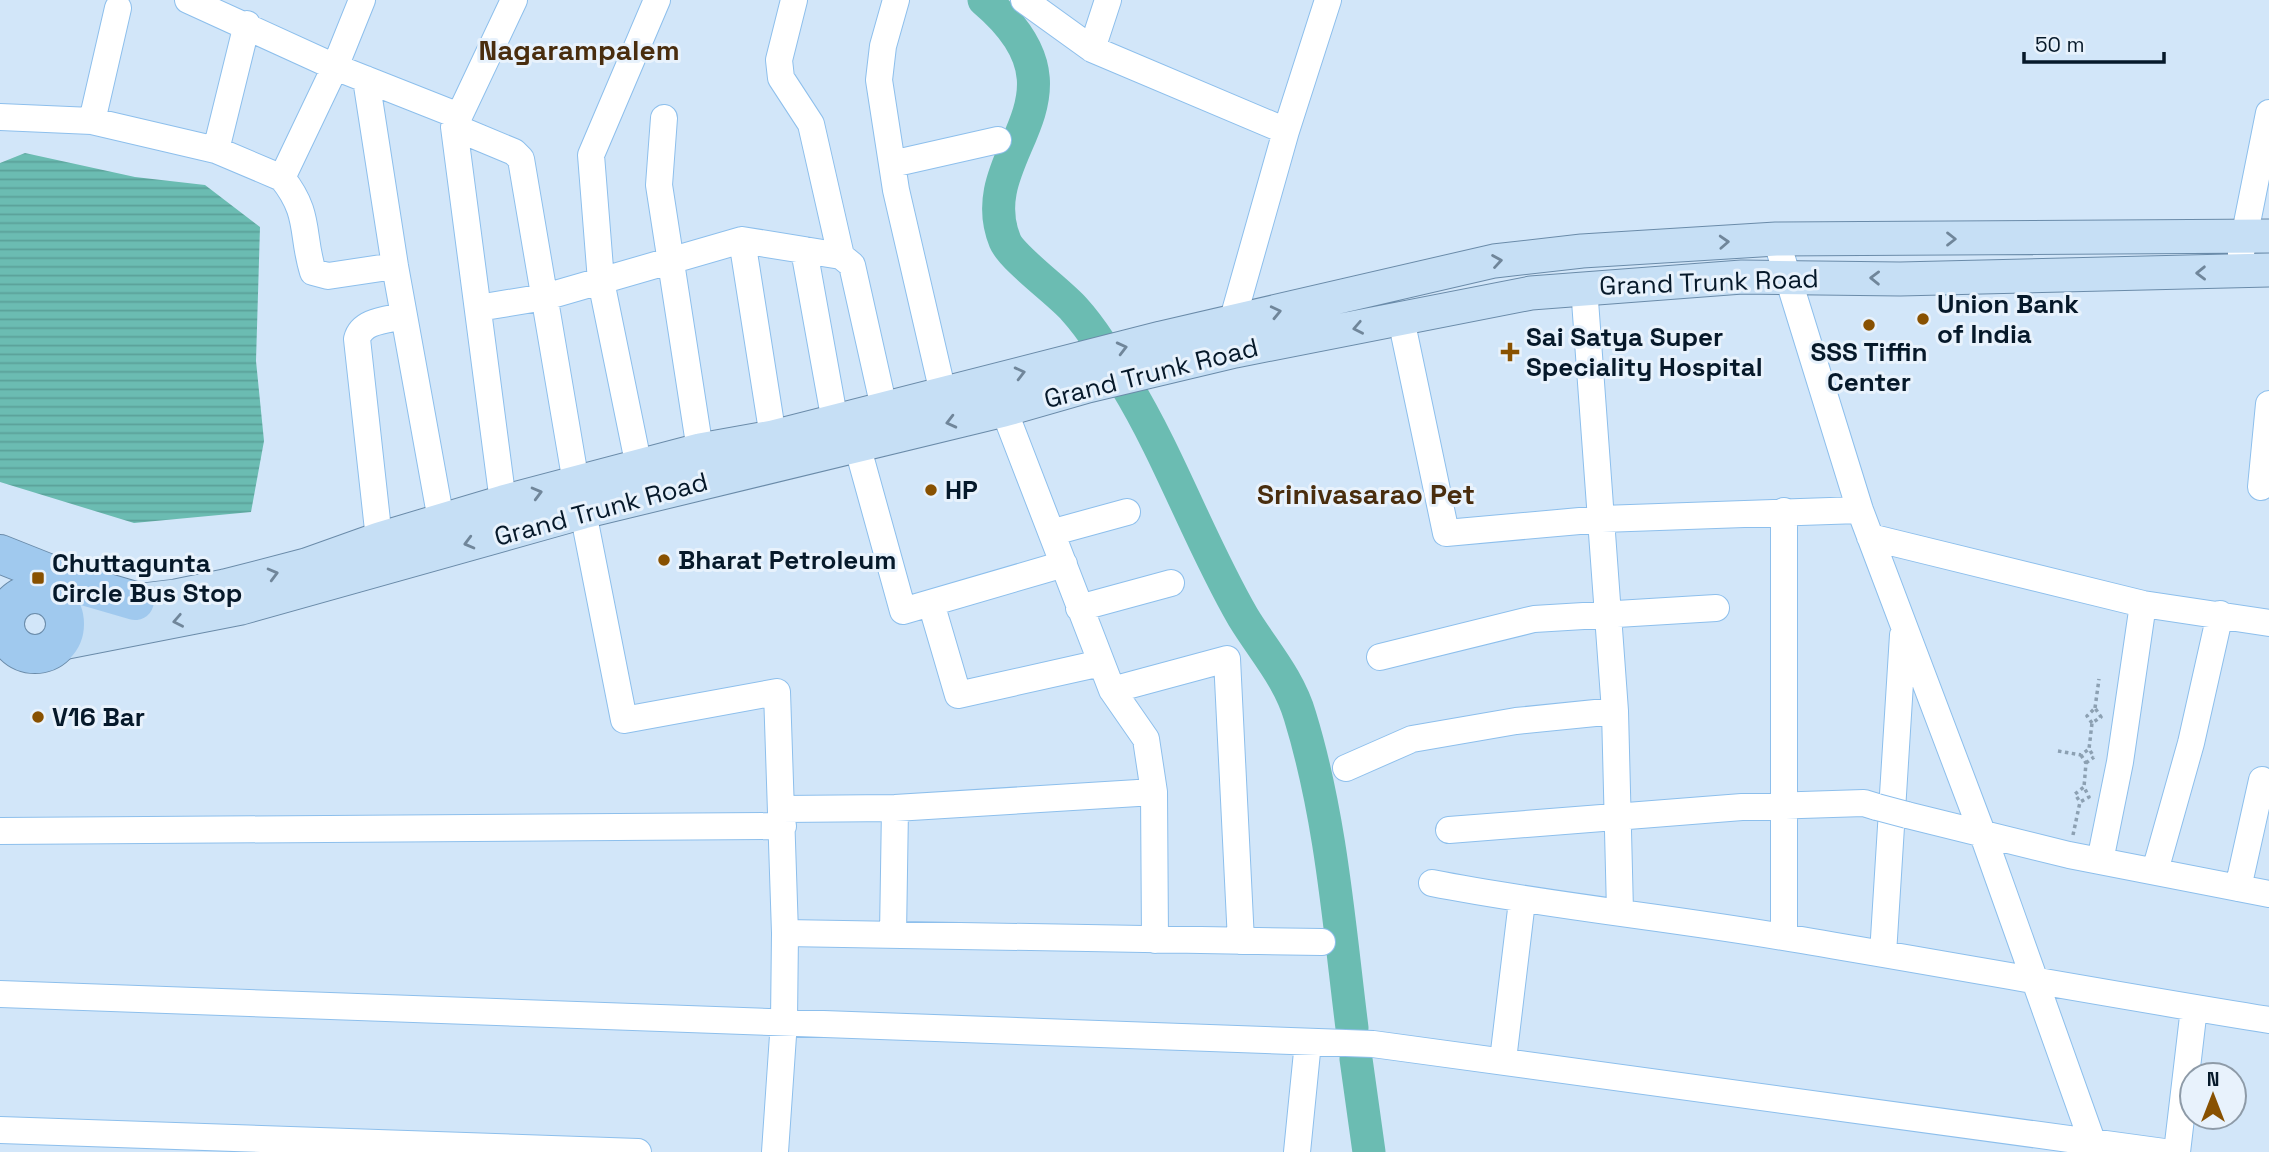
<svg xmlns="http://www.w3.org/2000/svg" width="2269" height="1152" font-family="'Space Grotesk',sans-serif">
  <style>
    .water { fill: url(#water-rules) }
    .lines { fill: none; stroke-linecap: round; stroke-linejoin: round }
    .river { stroke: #6bbcb2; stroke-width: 33 }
    .minor-casing { stroke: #8dbfec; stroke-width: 28 }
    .major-casing { stroke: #6a8ba9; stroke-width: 35 }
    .highway-casing { stroke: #6a8ba9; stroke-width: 40 }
    .path { stroke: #8ca0b2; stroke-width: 3.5; stroke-dasharray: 3.5 3.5; stroke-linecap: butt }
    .minor { stroke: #fff; stroke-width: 26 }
    .major { stroke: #c6dff5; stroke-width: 33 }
    .highway { stroke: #a0c9ee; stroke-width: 38 }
    .minor-bridge-casing { stroke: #8dbfec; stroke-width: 28; stroke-linecap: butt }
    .minor-bridge { stroke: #fff; stroke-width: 26 }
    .oneway { stroke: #70869a }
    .poi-dot { fill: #885101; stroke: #e8f2fc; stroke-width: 2.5 }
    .labels { text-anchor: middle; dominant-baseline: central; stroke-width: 6; stroke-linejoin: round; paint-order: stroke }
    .street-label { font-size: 26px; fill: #06192a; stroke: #e8f2fc }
    .poi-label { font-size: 26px; font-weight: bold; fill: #06192a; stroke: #e8f2fc; text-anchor: start }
    .neighbourhood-label { font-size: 28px; font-weight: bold; fill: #492d0e; stroke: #e8f2fc }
  </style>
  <defs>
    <pattern id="water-rules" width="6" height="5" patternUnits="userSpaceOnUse" patternTransform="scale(1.75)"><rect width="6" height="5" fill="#6bbcb2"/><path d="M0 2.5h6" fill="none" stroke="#5ba199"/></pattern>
  </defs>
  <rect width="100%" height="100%" fill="#d2e6f9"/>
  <!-- water -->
  <path class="water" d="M25,153L135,177L205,185L260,227L256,361L264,441L251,512L134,523L0,482V163Z"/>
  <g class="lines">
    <!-- river -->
    <path class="river" d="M984,0C1101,99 969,153 1005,241C1012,258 1059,292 1074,309C1094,331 1111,360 1126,385C1170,457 1200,543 1243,617C1263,650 1289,678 1300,716C1331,817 1339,924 1352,1028
      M1356,1059L1369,1152"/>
    <defs>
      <path id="minor" d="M188,0L335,67L459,116
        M896,0L883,46L879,80L896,190L943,393
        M1024,0L1092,49L1286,131
        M1092,49L1108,0
        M366,79L395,266L441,520
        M0,117L92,121L216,150L282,178L335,67L362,0
        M664,118L659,185L700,450
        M92,121L118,8
        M454,127L514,152L521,159L576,483
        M216,150L247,24
        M892,164L998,140
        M282,178C311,214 301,234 313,272L328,276L395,266
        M1776,239L1860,510L1983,835L2096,1152
        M742,240L773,437
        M804,250L835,422
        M2241,253L2269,113
        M841,256L852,265L884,408
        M1584,287L1615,711L1620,911
        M478,308L545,297L742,240L841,256L811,124L781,78L779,60L794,0
        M1401,319L1446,533L1602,519L1860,510
        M1232,322L1286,131L1328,0
        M1004,410L1112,690L1146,739L1154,792L1155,940
        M857,445L903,611L1064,564
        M639,467L601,281L591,155L657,0
        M2261,487L2269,404
        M503,502L454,127L514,0
        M1784,511V937
        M583,512L624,720L777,692L785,933L784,1021L775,1152
        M1054,532L1127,512
        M1870,537L2143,604L2269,623
        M379,539L357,339C362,320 388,320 404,316
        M931,603L958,695L1101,663
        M1079,608L1171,583
        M1380,657L1534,619L1716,608
        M1112,690L1227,659L1241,941
        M1346,768L1412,739L1516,721L1615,711
        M782,809L895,808L1154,792
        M1907,815L2069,855L2269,894
        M1449,830L1742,807L1864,803L1877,807
        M0,831L783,826
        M2100,861L2120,762L2143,604
        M2155,871L2191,743L2220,614
        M1432,883C1549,906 1666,917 1783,937C1945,964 2107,994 2269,1020
        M2238,888L2262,780
        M785,933L1322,942
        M893,935L895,808
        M1883,954L1903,635
        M0,994L1373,1044L2164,1152
        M1503,1060L1522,901
        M0,1130L638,1152
        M1297,1152L1308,1042
        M2177,1152L2194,1008"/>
      <path id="major" d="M61,610L176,596L225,586L306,565L379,539L503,502L700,450L773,437L1161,338L1494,261L1582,251L1776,239L2269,236
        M57,644L241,608L583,512L1004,410L1088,386L1235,351L1531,293L1742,277L1900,279L2269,270"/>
      <path id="highway" d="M0,554L73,583L135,601
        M5 624a30 30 0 1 1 60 0a30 30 0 1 1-60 0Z"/>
    </defs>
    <!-- minor casing -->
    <use href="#minor" class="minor-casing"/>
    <!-- major casing -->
    <use href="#major" class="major-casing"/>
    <!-- highway casing -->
    <use href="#highway" class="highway-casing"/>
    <!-- path -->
    <path class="path" d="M2095,708L2099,679
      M2092,723L2087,716L2095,708L2101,717L2092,723L2089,749L2094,757
      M2058,751L2081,755L2089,749
      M2081,755L2086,763L2084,787
      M2086,763L2094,757
      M2073,835L2080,802L2089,797L2084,787L2075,794L2080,802"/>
    <!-- minor -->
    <use href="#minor" class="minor"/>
    <!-- major -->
    <use href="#major" class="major"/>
    <!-- highway -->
    <use href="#highway" class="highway"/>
    <defs>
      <path id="minor-bridge" d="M1877,807L1907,815"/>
    </defs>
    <!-- minor-bridge casing -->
    <use href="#minor-bridge" class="minor-bridge-casing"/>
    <!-- minor-bridge -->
    <use href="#minor-bridge" class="minor-bridge"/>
  </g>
  <!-- one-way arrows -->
  <defs><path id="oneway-chevron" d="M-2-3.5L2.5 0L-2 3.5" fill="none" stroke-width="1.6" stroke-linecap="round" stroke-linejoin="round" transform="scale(1.75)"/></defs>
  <g class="oneway">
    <use href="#oneway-chevron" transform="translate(1951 239)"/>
    <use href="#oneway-chevron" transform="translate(1724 242) rotate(-3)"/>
    <use href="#oneway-chevron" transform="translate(1497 261) rotate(-9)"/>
    <use href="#oneway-chevron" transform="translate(2201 273) rotate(179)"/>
    <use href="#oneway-chevron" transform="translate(1875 278) rotate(-179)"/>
    <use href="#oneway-chevron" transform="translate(1276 312) rotate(-13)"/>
    <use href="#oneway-chevron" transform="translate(1358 328) rotate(169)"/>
    <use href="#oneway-chevron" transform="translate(1122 348) rotate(-14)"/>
    <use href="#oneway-chevron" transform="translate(1020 373) rotate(-14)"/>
    <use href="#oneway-chevron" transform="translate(951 422) rotate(166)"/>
    <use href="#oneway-chevron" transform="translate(537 493) rotate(-15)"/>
    <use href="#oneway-chevron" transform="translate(469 543) rotate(165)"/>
    <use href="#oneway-chevron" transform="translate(273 574) rotate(-15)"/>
    <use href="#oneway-chevron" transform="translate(178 621) rotate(169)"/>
  </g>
  <!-- markers -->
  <g class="poi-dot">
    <circle cx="1923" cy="319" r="7"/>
    <circle cx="1869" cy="325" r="7"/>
    <path d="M1506.5 341.5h7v7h7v7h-7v7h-7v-7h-7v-7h7z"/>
    <circle cx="931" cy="490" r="7"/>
    <circle cx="664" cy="560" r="7"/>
    <rect x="31" y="571" width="14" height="14" rx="3.5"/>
    <circle cx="38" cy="717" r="7"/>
  </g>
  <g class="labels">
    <!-- street labels -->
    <g class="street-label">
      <text transform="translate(1709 282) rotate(-2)">Grand Trunk Road</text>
      <text transform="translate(1151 373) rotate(-14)">Grand Trunk Road</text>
      <text transform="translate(601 509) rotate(-15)">Grand Trunk Road</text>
    </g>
    <!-- poi labels -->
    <g class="poi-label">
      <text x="1937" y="304">Union Bank<tspan x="1937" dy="30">of India</tspan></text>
      <text x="1526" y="337">Sai Satya Super<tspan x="1526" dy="30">Speciality Hospital</tspan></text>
      <text x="1869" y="352" text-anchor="middle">SSS Tiffin<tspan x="1869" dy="30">Center</tspan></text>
      <text x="945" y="490">HP</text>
      <text x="678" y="560">Bharat Petroleum</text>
      <text x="52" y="563">Chuttagunta<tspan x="52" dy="30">Circle Bus Stop</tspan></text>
      <text x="52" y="717">V16 Bar</text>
    </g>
    <!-- neighbourhood labels -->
    <g class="neighbourhood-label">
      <text x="579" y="50">Nagarampalem</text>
      <text x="1366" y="494">Srinivasarao Pet</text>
    </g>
  </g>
  <!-- north arrow -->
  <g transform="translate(2213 1096)"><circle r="33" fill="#e8f2fc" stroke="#8e9ba8" stroke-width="2"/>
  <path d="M0-5L12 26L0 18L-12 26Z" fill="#885101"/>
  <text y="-10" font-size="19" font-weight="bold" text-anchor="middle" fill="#06192a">N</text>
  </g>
  <!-- scale -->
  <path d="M2024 52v10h140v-10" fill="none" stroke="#06192a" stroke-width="3.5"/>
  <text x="2035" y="52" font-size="21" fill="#06192a" stroke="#e8f2fc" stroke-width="5" paint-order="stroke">50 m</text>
</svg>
